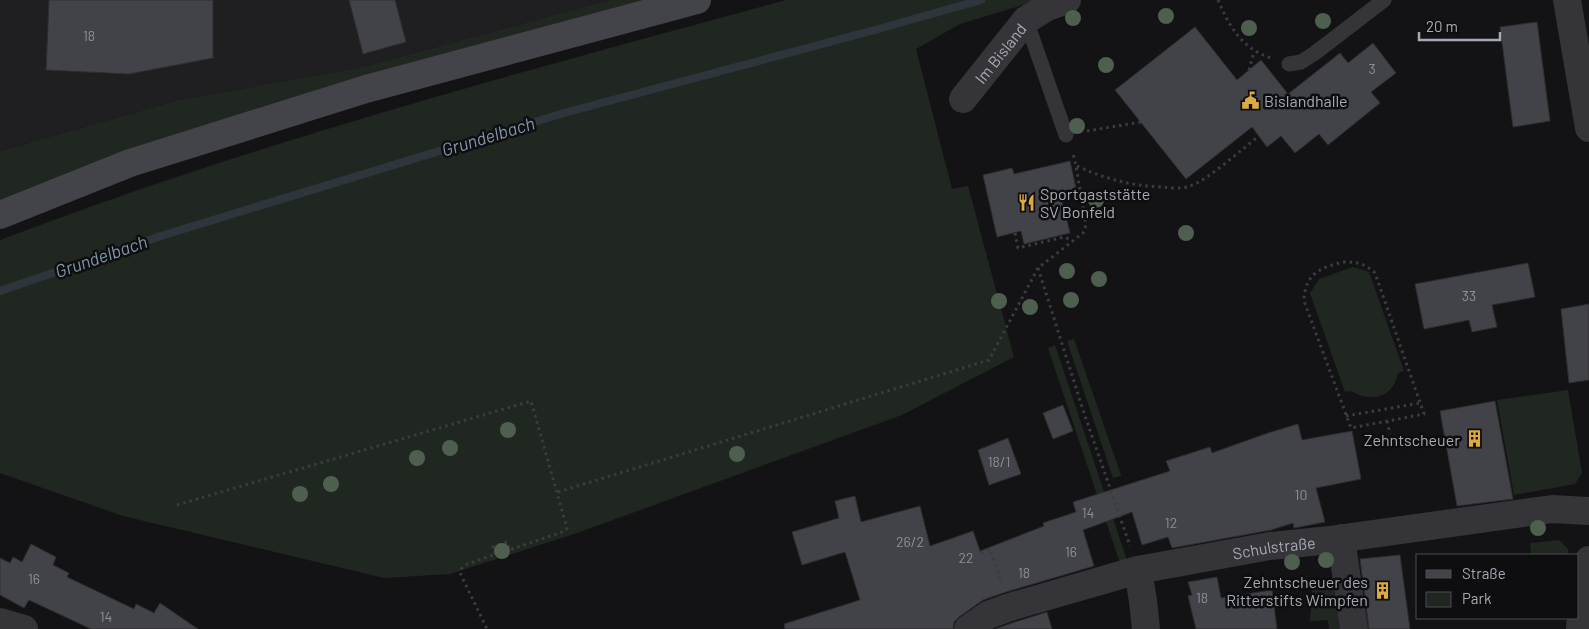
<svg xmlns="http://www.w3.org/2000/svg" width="1589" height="629" font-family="Barlow,sans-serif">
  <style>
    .built { fill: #1f1f22 }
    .green { fill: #202721 }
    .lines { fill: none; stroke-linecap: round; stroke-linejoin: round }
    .stream { stroke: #2e363c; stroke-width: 8 }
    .building { fill: #424348; stroke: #2e2e30 }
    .path { stroke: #3b3c40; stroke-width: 3; stroke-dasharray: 2.5 4; stroke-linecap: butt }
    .service { stroke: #353539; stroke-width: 15 }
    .minor { stroke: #353539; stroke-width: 28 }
    .secondary { stroke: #434449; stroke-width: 28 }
    .tree { fill: #4e5f50 }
    .labels { text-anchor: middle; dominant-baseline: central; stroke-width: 5; stroke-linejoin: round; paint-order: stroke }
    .number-label { font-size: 14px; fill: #8d9099 }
    .street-label { font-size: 16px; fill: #a6aab4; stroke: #0e0e10 }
    .poi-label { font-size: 16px; fill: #a6aab4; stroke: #0e0e10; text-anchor: start }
    .water-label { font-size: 18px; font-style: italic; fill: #8197ab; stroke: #0e0e10 }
  </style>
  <rect width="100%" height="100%" fill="#131315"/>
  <!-- built -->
  <path class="built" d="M0,0H609L363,67L179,100L0,151Z"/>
  <!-- green -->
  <path class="green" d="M609,0H653L0,201V151L179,100L363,67Z
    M786,0H1039L960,24L916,49L952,189L968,186L1014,357L902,415L577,533L450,574L384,578L123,516L0,473V240C256,142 522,72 786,0Z
    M1353,267L1369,272L1404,371L1398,373C1393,398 1371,403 1351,391L1345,392L1310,293L1319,279Z
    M1074,339L1121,475V476L1113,478L1067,341Z
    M1055,345L1129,566L1122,569L1048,348Z
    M1568,390L1582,473L1575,484L1514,495L1497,400Z
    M1559,540L1568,549L1569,555H1531L1530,543Z
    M1333,583L1340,629H1329L1328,620L1310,621L1312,585Z"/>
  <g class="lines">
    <!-- stream -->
    <path class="stream" d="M0,291L164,235L564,113L882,28L981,0"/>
  </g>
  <!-- building -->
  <path class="building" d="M49,0H213V58L129,74L46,70Z
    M349,0H395L406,42L363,54Z
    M1537,22L1550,121L1513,127L1500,27Z
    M1195,27L1237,80L1261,60L1288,94L1340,53L1348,63L1373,43L1396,73L1371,92L1380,103L1328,145L1319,134L1295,153L1281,136L1267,147L1252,127L1186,179L1115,90Z
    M1070,161L1077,193L1061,197L1070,233L1024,244L1021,231L997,237L983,175L1012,168L1014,174Z
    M1528,263L1535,297L1492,305L1497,327L1472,332L1469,320L1424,329L1415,284Z
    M1589,304V380L1569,383L1561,309Z
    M1495,401L1513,499L1457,506L1440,411Z
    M1063,405L1073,431L1053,439L1043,413Z
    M1298,424L1302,440L1352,431L1361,479L1316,488L1325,522L1294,528L1293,523L1271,530L1172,548L1168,537L1142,545L1132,512L1083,530L1094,566L1006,592L983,600L959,617L954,622L953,629H785L784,624L860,600L845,552L802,565L792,532L839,518L835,501L855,496L861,522L920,506L930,546L973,531L980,551L1044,526L1043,523L1076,512L1073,502L1170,471L1166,461L1210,447L1212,453L1268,433Z
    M1008,438L1021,474L989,485L978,450Z
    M31,544L56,557L53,565L69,573L67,577L134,609L136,604L154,613L160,603L198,629H91L29,600L24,608L0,595V558L10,563L13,557L22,562Z
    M1400,555L1410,629H1369L1360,559Z
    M1217,577L1221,598L1272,590L1277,629H1196L1188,596L1192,595L1188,582Z
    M1047,612L1052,629H995L1015,622Z"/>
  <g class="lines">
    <!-- path -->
    <path class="path" d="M1218,0C1229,26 1242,49 1271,58
      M1249,70L1254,52
      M1087,131L1141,122
      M1077,166C1105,179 1132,186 1163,187C1171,188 1182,189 1190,186C1208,180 1242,149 1259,136
      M1015,233L1018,248L1064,237L1073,241
      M1343,262C1357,262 1364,263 1375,273L1424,414L1351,428L1304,301C1305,274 1319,268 1343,262Z
      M1038,268L1084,413L1130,546
      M1346,416L1420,403
      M1387,421L1390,434
      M558,492L989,360L1038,268L1083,233L1086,225L1076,166L1073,154
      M177,505L531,401L567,528L565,531L509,550L507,542L493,547L496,554L465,565L461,569V575L487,629
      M981,553L990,549L1002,583"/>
    <!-- service -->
    <path class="service" d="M1026,20L1066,135
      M1289,64L1301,62L1315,53L1384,0"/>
    <!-- minor -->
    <g class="minor">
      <path d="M1567,0L1589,128"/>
      <path id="s1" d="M963,99L1026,20L1047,7L1067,0"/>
      <path d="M1341,538L1354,629"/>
      <path d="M1138,570L1143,601L1146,629"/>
      <path d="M0,622L24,629"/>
      <path id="s2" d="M968,629L988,615L1010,607L1138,570L1270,546L1330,540L1552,509L1589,511"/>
      <path d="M1580,629L1585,571L1589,560"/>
    </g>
    <!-- secondary -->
    <path class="secondary" d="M0,215L130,163L366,89L697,0"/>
  </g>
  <!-- trees -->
  <g class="tree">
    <circle cx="1166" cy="16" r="8"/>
    <circle cx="1073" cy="18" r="8"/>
    <circle cx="1323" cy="21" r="8"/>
    <circle cx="1249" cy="28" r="8"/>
    <circle cx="1106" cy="65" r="8"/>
    <circle cx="1077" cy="126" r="8"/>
    <circle cx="1096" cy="200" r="8"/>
    <circle cx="1186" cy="233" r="8"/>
    <circle cx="1067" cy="271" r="8"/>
    <circle cx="1099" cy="279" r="8"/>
    <circle cx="1071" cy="300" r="8"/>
    <circle cx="999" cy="301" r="8"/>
    <circle cx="1030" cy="307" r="8"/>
    <circle cx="508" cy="430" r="8"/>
    <circle cx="450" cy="448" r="8"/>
    <circle cx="737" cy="454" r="8"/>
    <circle cx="417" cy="458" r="8"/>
    <circle cx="331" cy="484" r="8"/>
    <circle cx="300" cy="494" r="8"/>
    <circle cx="1538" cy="528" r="8"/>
    <circle cx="502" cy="551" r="8"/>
    <circle cx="1326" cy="560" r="8"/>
    <circle cx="1292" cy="562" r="8"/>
  </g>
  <!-- icons -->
  <defs>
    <symbol id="civic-bare" viewBox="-9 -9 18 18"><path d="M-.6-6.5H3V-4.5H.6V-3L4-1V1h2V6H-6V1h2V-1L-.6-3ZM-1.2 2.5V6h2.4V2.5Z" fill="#dda943" stroke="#0e0e10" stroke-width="2.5" paint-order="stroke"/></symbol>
    <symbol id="restaurant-bare" viewBox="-9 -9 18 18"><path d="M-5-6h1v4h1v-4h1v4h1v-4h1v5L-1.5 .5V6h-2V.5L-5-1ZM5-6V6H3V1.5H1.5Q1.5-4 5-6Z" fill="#dda943" stroke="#0e0e10" stroke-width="2.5" paint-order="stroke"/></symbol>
    <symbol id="building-bare" viewBox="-9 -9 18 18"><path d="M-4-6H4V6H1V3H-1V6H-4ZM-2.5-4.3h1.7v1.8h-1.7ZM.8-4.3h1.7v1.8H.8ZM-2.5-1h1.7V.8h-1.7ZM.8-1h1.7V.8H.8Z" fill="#dda943" stroke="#0e0e10" stroke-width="2.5" paint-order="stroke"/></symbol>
  </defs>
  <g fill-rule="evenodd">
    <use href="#civic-bare" x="1238" y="88" width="25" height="25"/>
    <use href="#restaurant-bare" x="1014" y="190" width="25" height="25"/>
    <use href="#building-bare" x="1462" y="426" width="25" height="25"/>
    <use href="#building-bare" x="1370" y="578" width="25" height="25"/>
  </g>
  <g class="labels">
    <!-- number labels -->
    <g class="number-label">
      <text x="89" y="35">18</text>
      <text x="1372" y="68">3</text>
      <text x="1469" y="295">33</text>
      <text x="999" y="461">18/1</text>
      <text x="1301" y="494">10</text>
      <text x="1088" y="512">14</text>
      <text x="1171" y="522">12</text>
      <text x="910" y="541">26/2</text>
      <text x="1071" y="551">16</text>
      <text x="966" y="557">22</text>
      <text x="1024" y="572">18</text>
      <text x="34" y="578">16</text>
      <text x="1202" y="597">18</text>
      <text x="106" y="616">14</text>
    </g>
    <!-- street labels -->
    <g class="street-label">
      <text stroke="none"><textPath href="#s1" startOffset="59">Im Bisland</textPath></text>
      <text stroke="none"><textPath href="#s2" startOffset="319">Schulstraße</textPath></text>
    </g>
    <!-- poi labels -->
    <g class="poi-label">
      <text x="1264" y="100">Bislandhalle</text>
      <text x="1040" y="193">Sportgaststätte<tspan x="1040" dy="18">SV Bonfeld</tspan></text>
      <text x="1460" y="439" text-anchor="end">Zehntscheuer</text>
      <text x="1368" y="581" text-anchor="end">Zehntscheuer des<tspan x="1368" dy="18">Ritterstifts Wimpfen</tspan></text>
    </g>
    <!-- water labels -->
    <g class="water-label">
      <text transform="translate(488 136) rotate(-17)">Grundelbach</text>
      <text transform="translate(101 256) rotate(-19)">Grundelbach</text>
    </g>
  </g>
  <!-- legend -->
  <rect x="1416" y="554" width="162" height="65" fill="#0e0e10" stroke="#4b4c52"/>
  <rect x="1426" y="570" width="25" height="8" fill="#434449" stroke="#4b4c52"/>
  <text x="1462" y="579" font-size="15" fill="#a6aab4">Straße</text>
  <rect x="1426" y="592" width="25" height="15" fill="#202721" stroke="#4b4c52"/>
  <text x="1462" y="604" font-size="15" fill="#a6aab4">Park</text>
  <!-- scale -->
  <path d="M1419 32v8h81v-8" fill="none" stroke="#a6aab4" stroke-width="2.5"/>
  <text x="1426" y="32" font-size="15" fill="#a6aab4" stroke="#0e0e10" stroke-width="4" paint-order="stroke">20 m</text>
</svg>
